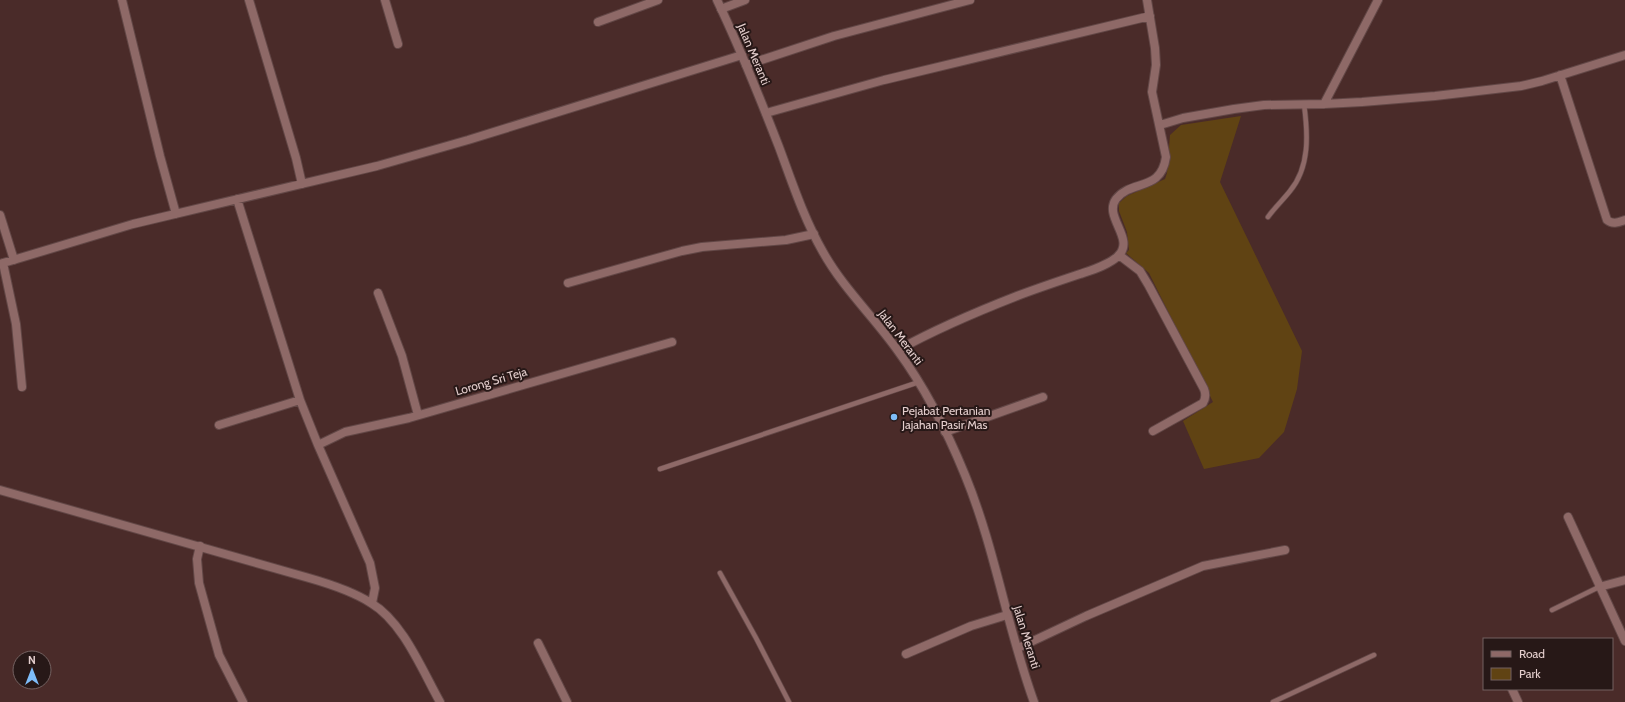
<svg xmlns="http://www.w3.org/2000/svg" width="1625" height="702" font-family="Cabin,sans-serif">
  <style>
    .green { fill: #604313 }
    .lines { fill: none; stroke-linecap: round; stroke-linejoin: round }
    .service-casing { stroke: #624746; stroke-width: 6 }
    .minor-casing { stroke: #624746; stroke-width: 10 }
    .tertiary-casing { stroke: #624746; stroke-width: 10 }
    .service { stroke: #8e6967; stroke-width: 4.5 }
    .minor { stroke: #8e6967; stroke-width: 8 }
    .tertiary { stroke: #8e6967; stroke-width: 8 }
    .poi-dot { fill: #7ebdf9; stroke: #271817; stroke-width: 1.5 }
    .labels { text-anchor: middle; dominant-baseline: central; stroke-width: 4; stroke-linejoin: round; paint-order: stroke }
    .street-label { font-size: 12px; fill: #e4cecd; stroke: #271817 }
    .poi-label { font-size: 12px; fill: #e4cecd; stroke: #271817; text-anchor: start }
  </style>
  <rect width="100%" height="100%" fill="#4a2b29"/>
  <!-- green -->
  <path class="green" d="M1241,116L1220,182L1302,351L1297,389L1284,432L1259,458L1204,469L1183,421L1213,402L1149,273L1126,253L1129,250L1127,232L1119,211V203L1127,196L1165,179L1167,173L1170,135L1181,125Z"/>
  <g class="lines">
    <defs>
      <path id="service" d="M1268,217C1275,207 1283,200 1290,191C1310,167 1308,134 1304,104
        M660,469L919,382
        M720,573L756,638L789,702
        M1552,610L1599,587
        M1273,702L1374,655"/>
      <path id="minor" d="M122,0L160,156L176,214
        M249,0L296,158L302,184
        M385,0L398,44
        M721,9L745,0
        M598,22L658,0
        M746,65L834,36L970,0
        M1560,75L1607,220C1613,225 1619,222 1625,220
        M1324,104L1378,0
        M766,113L884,80L1150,16
        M1160,125L1183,118L1234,109L1264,105L1324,104L1362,102L1435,96L1521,86L1542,81L1625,55
        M237,199L300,400L318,445L370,563L375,588L372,603
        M0,215L14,260
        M1119,255L1140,271L1149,286L1204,389C1206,394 1206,398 1203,403L1153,431
        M3,263L16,324L22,387
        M0,264L133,224L377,166L468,140L742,55
        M568,283L682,251L702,247L786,240L814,234
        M378,293L402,356L418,415
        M898,350C936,329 976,312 1017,296C1038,288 1059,281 1080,274C1092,270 1109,265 1118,256C1136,239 1103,217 1116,199C1132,179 1161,192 1166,157L1152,92L1156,65L1155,48L1147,0
        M219,425L300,400
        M945,432L1043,397
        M318,445L345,432L409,418L672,342
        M1568,517L1625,641
        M200,546L197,559L199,583L219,655L243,702
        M1599,587L1625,580
        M538,643L567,702
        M1018,648L1086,616L1203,566L1285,550
        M906,654L971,626L1007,615
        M1512,689L1518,702"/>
      <path id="tertiary" d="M717,0C740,48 760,98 779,147C792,182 804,219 823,252C843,288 874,317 898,351C926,389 947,431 965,475C995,548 1007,628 1034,702
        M0,490L309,578C330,584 352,591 371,603C403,622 422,670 440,702"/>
    </defs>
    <!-- service casing -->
    <use href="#service" class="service-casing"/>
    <!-- minor casing -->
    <use href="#minor" class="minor-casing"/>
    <!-- tertiary casing -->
    <use href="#tertiary" class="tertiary-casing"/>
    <!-- service -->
    <use href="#service" class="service"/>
    <!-- minor -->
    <use href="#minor" class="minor"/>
    <!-- tertiary -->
    <use href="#tertiary" class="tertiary"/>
  </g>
  <!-- markers -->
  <circle class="poi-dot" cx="894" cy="417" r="4"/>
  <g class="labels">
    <!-- street labels -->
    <g class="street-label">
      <text transform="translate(754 54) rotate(67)">Jalan Meranti</text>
      <text transform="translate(901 337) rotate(53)">Jalan Meranti</text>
      <text transform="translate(491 381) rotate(-16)">Lorong Sri Teja</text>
      <text transform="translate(1027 637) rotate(73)">Jalan Meranti</text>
    </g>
    <!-- poi labels -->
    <g class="poi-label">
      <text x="902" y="410">Pejabat Pertanian<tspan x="902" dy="14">Jajahan Pasir Mas</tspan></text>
    </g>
  </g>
  <!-- legend -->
  <rect x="1483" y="638" width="130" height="52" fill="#271817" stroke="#736160"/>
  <rect x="1491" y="651" width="20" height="6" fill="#8e6967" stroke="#736160"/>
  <text x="1519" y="658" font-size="12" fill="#e4cecd">Road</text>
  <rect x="1491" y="668" width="20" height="12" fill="#604313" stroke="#736160"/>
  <text x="1519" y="678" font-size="12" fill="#e4cecd">Park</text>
  <!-- north arrow -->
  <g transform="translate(32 670)"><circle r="19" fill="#271817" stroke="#736160"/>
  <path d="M0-3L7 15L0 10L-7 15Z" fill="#7ebdf9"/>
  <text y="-6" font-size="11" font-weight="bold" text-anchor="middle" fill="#e4cecd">N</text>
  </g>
</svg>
